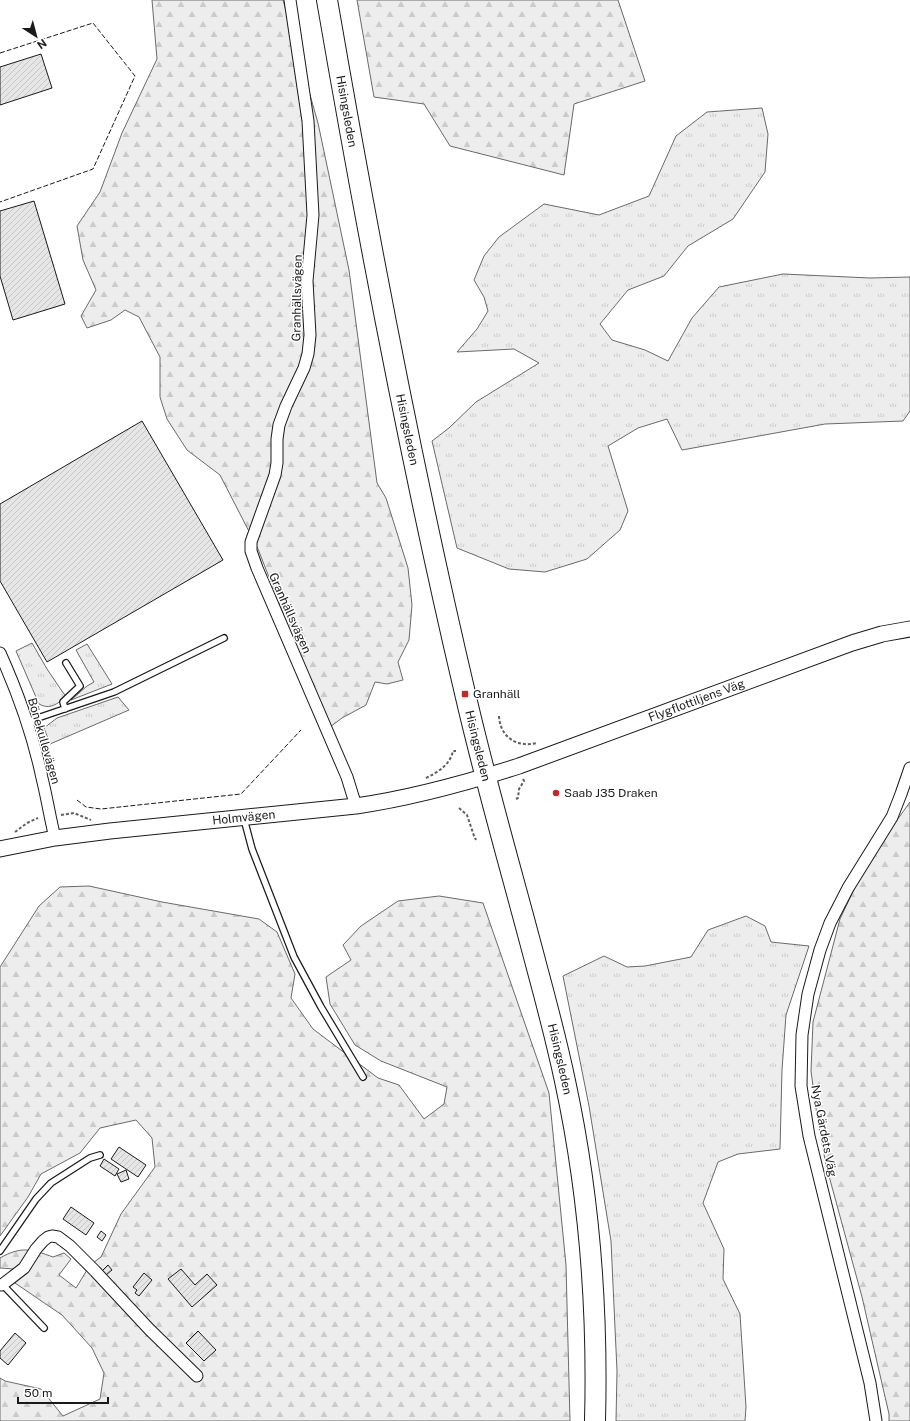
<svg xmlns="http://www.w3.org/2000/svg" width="910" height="1421" font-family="'Public Sans',sans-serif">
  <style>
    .grass { fill: url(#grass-tufts); stroke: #6a6a6a }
    .forest { fill: url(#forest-firs); stroke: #6a6a6a }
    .building { fill: url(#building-hatch); stroke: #1a1a1a }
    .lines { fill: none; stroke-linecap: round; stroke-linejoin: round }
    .lane-casing { stroke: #1a1a1a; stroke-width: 8 }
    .street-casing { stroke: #1a1a1a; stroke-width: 13 }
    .secondary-casing { stroke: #1a1a1a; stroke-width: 17 }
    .highway-casing { stroke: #1a1a1a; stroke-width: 22 }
    .path { stroke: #5f5f5f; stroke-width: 2; stroke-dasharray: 3 2; stroke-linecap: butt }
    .lane { stroke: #fff; stroke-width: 5.5 }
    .street { stroke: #fff; stroke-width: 11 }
    .secondary { stroke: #fff; stroke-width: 15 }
    .highway { stroke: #fff; stroke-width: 20 }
    .fence { stroke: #1a1a1a; stroke-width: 1; stroke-dasharray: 5 2; stroke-linecap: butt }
    .poi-dot { fill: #c62828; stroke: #fff; stroke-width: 1.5 }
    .labels { text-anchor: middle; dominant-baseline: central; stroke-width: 3; stroke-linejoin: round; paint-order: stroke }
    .street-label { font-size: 12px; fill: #1a1a1a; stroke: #fff }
    .poi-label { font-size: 12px; fill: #1a1a1a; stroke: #fff; text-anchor: start }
  </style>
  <defs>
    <pattern id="grass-tufts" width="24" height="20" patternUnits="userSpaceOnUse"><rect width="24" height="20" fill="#ededed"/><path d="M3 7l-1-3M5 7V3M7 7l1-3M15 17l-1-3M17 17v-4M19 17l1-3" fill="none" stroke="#cbcbcb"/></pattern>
    <pattern id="forest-firs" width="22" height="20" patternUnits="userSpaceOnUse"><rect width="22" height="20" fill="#ededed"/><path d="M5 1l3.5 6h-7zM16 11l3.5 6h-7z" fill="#cbcbcb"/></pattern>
    <pattern id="building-hatch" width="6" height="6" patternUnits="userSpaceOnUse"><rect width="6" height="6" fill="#e6e6e6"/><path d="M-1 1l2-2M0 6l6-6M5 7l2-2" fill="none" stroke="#c5c5c5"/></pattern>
  </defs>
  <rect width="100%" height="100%" fill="#fff"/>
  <!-- grass -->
  <path class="grass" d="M762,108L768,134L765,172L733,219L688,246L664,276L628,290L600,324L612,340L645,350L668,361L692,318L719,287L783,274L870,278L910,277V411L903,421L825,424L682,450L667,419L638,428L608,446L628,511L620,530L587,559L545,572L509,569L457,548L432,441L449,428L476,402L539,363L514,349L457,352L477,329L488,311L484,297L474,280L484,256L499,237L544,204L599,215L649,196L676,136L707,112Z
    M32,643L47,669L64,694L66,695V697C57,704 50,710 39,704L16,651Z
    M87,644L112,684L71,700L87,686L94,682L76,650Z
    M118,697L129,710L50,744L44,728L57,718Z
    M746,916L765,926L771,942L809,946L786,1015L782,1070L780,1149L738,1154L718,1162L703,1203L724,1249L723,1279L740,1314L746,1407L745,1421H616L617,1371L611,1241L589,1106L563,976L604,956L627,967L645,966L691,957L708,930Z"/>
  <!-- forest -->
  <path class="forest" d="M152,0H283L318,123L349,270L377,483L386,498L408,568L412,605L409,640L398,662L403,680L387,684L375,682L366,705L342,718L330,727L319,705L258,549L220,475L187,450L167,419L160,397V357L139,317L125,310L111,320L87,328L81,316L96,290L83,260L77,226L100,192L122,133L157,59Z
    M357,0H618L645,81L574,104L564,175L450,146L424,104L374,97Z
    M910,802V1421H889V1414L862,1297L826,1165L817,1116L811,1071L813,1022L840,919L867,862Z
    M89,886L162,902L259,919L277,932L295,974L291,998L313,1029L378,1078L399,1085L424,1119L444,1104L447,1087L381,1061L355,1045L330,1004L326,977L351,960L343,945L361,926L398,901L439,896L483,903L549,1093L566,1265L570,1421H0V1378L5,1381L41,1389L63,1416L100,1399L104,1373L92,1348L62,1315L15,1283L14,1269L0,1268V1258C21,1246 31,1249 53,1257L64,1253L71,1259L59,1275L76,1288L90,1265L101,1257L121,1214L155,1167L152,1138L136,1120L100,1128L80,1153L41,1174L28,1197L0,1236V967L39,906L60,887Z"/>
  <!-- building -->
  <path class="building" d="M41,54L52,88L0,105V67Z
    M34,201L65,304L13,320L0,276V211Z
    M142,421L223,560L47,662L0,581V504Z
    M119,1147L146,1165L138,1177L111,1159Z
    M104,1159L119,1169L115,1176L100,1166Z
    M126,1170L129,1179L121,1182L117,1174Z
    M71,1207L94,1223L86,1235L63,1219Z
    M101,1231L106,1235L102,1241L97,1237Z
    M108,1265L112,1270L106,1275L102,1271Z
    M181,1269L195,1285L207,1274L217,1285L192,1307L168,1279Z
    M144,1273L152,1280L139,1296L135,1293L137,1290L133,1287Z
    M198,1331L216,1350L204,1361L186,1343Z
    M15,1333L26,1343L8,1365L0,1358V1351Z"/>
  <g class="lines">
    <defs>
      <path id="lane" d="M65,709L63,702L80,686L66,663
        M26,722L114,692L224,638
        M244,819L252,849L294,957L321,1007L363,1077
        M0,1251L36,1199L51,1183L90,1158L100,1155
        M2,1284L44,1328"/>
      <path id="street" d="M290,0L308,121L313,215L307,281L310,335L308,354L304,368L286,406L279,425L277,439V463L275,475L251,542V551L257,568L347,777L356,806
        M0,653C18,693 33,735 42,778C47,798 50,818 55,838
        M2,1285L24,1268L36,1249L43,1241L48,1237L52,1236L58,1237L70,1246L95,1271L149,1329L197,1376
        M876,1421L870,1383L809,1136L801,1086L802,1035L808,994L820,950L830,923L848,888L892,817L901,794L910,768"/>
      <g id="secondary">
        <path id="s1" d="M0,849L55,838L110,831L356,806C411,798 466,783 519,766L852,643L882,634L910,629"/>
      </g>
      <g id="highway">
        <path id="s2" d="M327,0C367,232 411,464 465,693C486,785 513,876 537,968C547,1005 557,1043 565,1081C589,1192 598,1307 595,1421"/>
      </g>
    </defs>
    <!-- lane casing -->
    <use href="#lane" class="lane-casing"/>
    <!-- street casing -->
    <use href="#street" class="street-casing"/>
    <!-- secondary casing -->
    <use href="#secondary" class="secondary-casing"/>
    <!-- highway casing -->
    <use href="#highway" class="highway-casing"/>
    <!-- path -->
    <path class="path" d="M499,716C500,737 517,748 537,743
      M426,778C438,772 450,765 453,751H456
      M516,799L518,798L519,789L524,781L523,779
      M459,808L467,815L474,836L476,840
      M61,815L74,813L91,820
      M15,832L27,823L38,818"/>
    <!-- lane -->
    <use href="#lane" class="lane"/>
    <!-- street -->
    <use href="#street" class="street"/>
    <!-- secondary -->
    <use href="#secondary" class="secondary"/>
    <!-- highway -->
    <use href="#highway" class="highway"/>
    <!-- fence -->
    <path class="fence" d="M0,53L93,23L135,76L93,169L0,202
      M77,800L86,807L101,809L241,794L301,730"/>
  </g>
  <!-- markers -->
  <g class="poi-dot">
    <rect x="461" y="690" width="8" height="8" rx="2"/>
    <circle cx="556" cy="793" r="4"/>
  </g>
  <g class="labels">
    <!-- street labels -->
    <g class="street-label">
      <text stroke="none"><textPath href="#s2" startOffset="113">Hisingsleden</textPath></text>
      <text transform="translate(297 298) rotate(-89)">Granhällsvägen</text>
      <text stroke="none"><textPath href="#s2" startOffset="437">Hisingsleden</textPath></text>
      <text transform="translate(290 613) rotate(66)">Granhällsvägen</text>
      <text stroke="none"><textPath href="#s1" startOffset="716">Flygflottiljens Väg</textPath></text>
      <text transform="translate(44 741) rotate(74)">Bönekullevägen</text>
      <text stroke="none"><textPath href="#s2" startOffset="761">Hisingsleden</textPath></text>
      <text stroke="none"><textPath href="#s1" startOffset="246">Holmvägen</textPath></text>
      <text stroke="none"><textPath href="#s2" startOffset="1085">Hisingsleden</textPath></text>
      <text transform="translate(824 1131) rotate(79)">Nya Gärdets Väg</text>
    </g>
    <!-- poi labels -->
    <g class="poi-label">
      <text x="473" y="694">Granhäll</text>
      <text x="564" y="793">Saab J35 Draken</text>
    </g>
  </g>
  <!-- north arrow -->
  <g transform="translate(36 36) rotate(144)" stroke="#ffffff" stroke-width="3" paint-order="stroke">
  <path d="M0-3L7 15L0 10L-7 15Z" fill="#1a1a1a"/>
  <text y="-6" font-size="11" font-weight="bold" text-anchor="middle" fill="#1a1a1a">N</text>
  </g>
  <!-- scale -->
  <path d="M18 1397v6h90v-6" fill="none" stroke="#1a1a1a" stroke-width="2"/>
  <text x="24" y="1397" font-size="12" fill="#1a1a1a" stroke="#ffffff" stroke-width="3" paint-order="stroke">50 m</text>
</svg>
